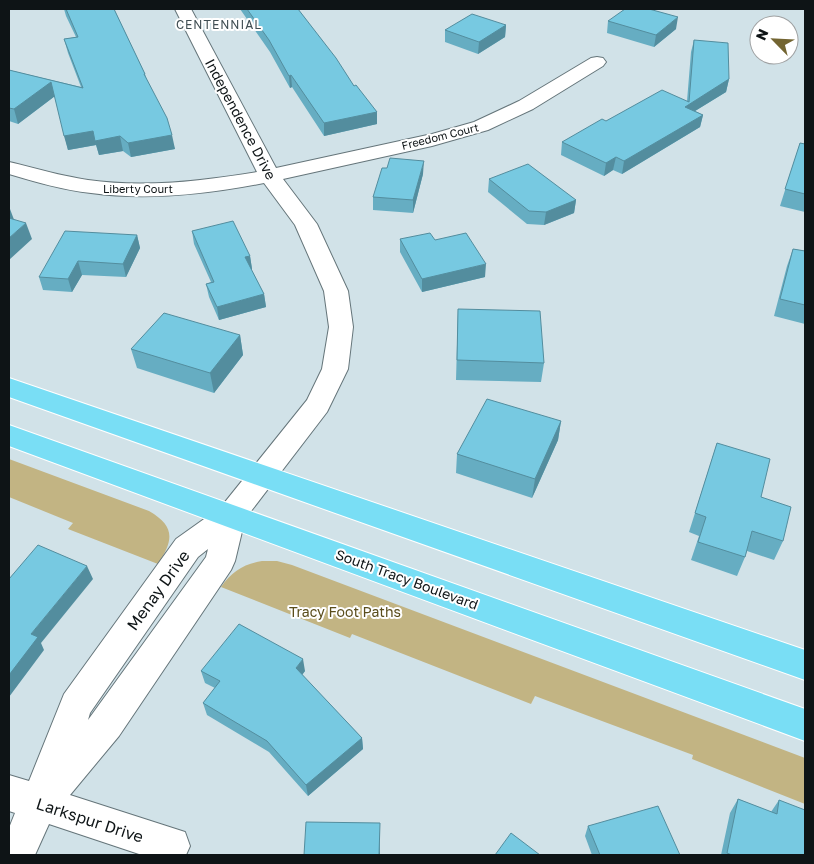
<svg xmlns="http://www.w3.org/2000/svg" width="814" height="864" font-family="'Golos Text',sans-serif">
  <style>
    .green { fill: #c2b483 }
    .lines { fill: none; stroke-linecap: round; stroke-linejoin: round }
    .minor-casing { stroke: #65757a; stroke-width: 2 }
    .major-casing { stroke: #fff; stroke-width: 2 }
    .minor { fill: #fff; fill-rule: evenodd }
    .major { fill: #79def5; fill-rule: evenodd }
    .wall { fill: #66adc2 }
    .shaded-wall { fill: #538d9e }
    .building { fill: #77c9e1; stroke: #538d9e }
    .labels { text-anchor: middle; dominant-baseline: central; stroke-width: 4; stroke-linejoin: round; paint-order: stroke }
    .far-street-label { font-size: 11px; fill: #0e1416; stroke: #fff }
    .far-neighbourhood-label { font-size: 12px; letter-spacing: 1px; fill: #404e53; stroke: #fff }
    .street-label { font-size: 14px; fill: #0e1416; stroke: #fff }
    .park-label { font-size: 14px; fill: #5a4d1b; stroke: #fff }
    .near-street-label { font-size: 16px; fill: #0e1416; stroke: #fff }
  </style>
  <rect width="100%" height="100%" fill="#d1e2e8"/>
  <!-- green -->
  <path class="green" d="M9,459L149,511C175,526 174,540 158,564L68,529L73,523L9,497Z
    M262,561H277L292,565L805,758V804L692,759L693,755L535,696L531,704L352,634L350,638L221,587C232,571 244,564 262,561Z"/>
  <g class="lines">
    <defs>
      <path id="minor" d="M175,9H191L276,168L432,134L474,122L519,101L591,58L597,57L603,58L606,62L603,66L533,109L488,130L432,146L283,179L317,224L348,291L353,327L348,369L327,412L245,519L235,561L231,570L119,736L70,795L185,832L190,846L186,855H142L49,824L35,855H9V828L15,813L9,811V775L29,781L64,694L176,539L221,507L307,400L322,369L329,327L324,291L295,225L264,183C208,194 149,201 91,193C63,190 36,182 9,174V162C35,168 61,176 88,180C144,188 201,181 257,172ZM208,549L206,557L88,720L90,713L198,557Z"/>
      <path id="major" d="M9,378L805,650V680L9,397Z
        M9,425L805,709V741L9,446Z"/>
    </defs>
    <!-- minor casing -->
    <use href="#minor" class="minor-casing"/>
    <!-- major casing -->
    <use href="#major" class="major-casing"/>
    <!-- minor -->
    <use href="#minor" class="minor"/>
    <!-- major -->
    <use href="#major" class="major"/>
  </g>
  <!-- wall -->
  <path class="wall" d="M64,9H114L145,74L147,80L175,149L131,157L123,151L99,155L96,145L68,150L55,96L18,124L9,121V70L81,87L68,53L64,39L76,37L66,16Z
    M240,9H298L354,86L377,112V124L324,136L292,87L290,88L270,52Z
    M608,21L676,29L654,47L607,33Z
    M506,25L505,37L478,54L445,42V30Z
    M694,40L729,79L726,92L695,111L703,115L700,127L622,174L613,170L604,176L561,155L562,142L606,121L687,101L691,52Z
    M800,143L805,144V212L780,206Z
    M423,174L413,213L373,210V197Z
    M489,179L576,200L574,213L544,225L527,224L488,192Z
    M192,231L250,256L252,269H251L264,294L266,307L219,320L209,297L206,284L211,282L194,244Z
    M137,235L140,248L126,277L82,275L72,292L43,290L39,277Z
    M400,239L435,240L485,277L422,292L400,252Z
    M793,249L805,251V324L774,316L787,266Z
    M458,309L544,363L541,382L456,380Z
    M240,335L243,355L214,393L137,368L131,349Z
    M561,421L558,440L532,498L456,473L457,454Z
    M717,443L783,541L774,560L747,551L745,557L737,576L691,560L699,536L689,532Z
    M201,671H305L302,675L362,738L363,749L308,796L269,752L207,715L203,703L215,688L205,683Z
    M738,799L771,812L779,800L805,855H721L730,813Z
    M588,826L680,855H592L585,836Z"/>
  <!-- shaded-wall -->
  <path class="shaded-wall" d="M678,17L676,29L654,47L656,35Z
    M506,25L505,37L478,54L479,42Z
    M291,75L292,87L290,88L289,76Z
    M729,79L726,92L682,119L685,107Z
    M51,82L55,96L18,124L14,109Z
    M377,112V124L324,136V123Z
    M703,115L700,127L622,174L624,161Z
    M93,131L96,145L68,150L64,136Z
    M172,135L175,149L131,157L128,143Z
    M120,136L123,151L99,155L95,141Z
    M616,157L613,170L604,176L606,163Z
    M424,161L423,174L413,213V200Z
    M576,200L574,213L544,225L546,212Z
    M10,209L16,225L9,232V210Z
    M26,223L32,239L9,260V238Z
    M137,235L140,248L126,277L123,264Z
    M250,256L252,269L246,271L245,257Z
    M78,261L82,275L72,292L68,279Z
    M486,264L485,277L422,292V279Z
    M264,294L266,307L219,320L217,307Z
    M240,335L243,355L214,393L210,373Z
    M561,421L558,440L532,498L535,479Z
    M87,566L93,579L41,643L44,650L9,697V675L31,634Z
    M303,659L305,671L298,680L296,668Z
    M362,738L363,749L308,796L306,785Z
    M380,823V855H379Z"/>
  <!-- building -->
  <path class="building" d="M66,9H114L145,74H144L167,118L172,135L128,143L120,136L95,141L93,131L64,136L51,82L14,109L9,108V70L83,88L64,39L78,37Z
    M247,9H298L336,58L354,86L356,85L377,112L324,123L291,75L289,76L269,40Z
    M625,9H649L678,17L656,35L608,21Z
    M472,14L506,25L479,42L445,30Z
    M694,40L728,43L729,79L685,107L703,115L624,161L616,157L606,163L562,142L602,119L606,121L662,90L689,102Z
    M800,143L805,144V194L785,189Z
    M390,158L424,161L413,200L373,197L382,168H387Z
    M528,164L576,200L546,212L529,211L489,179Z
    M9,218L26,223L9,238Z
    M233,221L250,256L245,257L264,294L217,307L206,284L214,282L192,231Z
    M65,231L137,235L123,264L78,261L68,279L39,277Z
    M430,233L435,240L466,233L486,264L422,279L400,239Z
    M793,249L805,251V305L780,299Z
    M458,309L540,311L544,363L457,360Z
    M164,313L240,335L210,373L131,349Z
    M487,399L561,421L535,479L457,454Z
    M717,443L770,459L761,497L791,507L783,541L752,531L745,557L698,542L706,517L695,513Z
    M38,545L87,566L31,634L38,637L9,675V579Z
    M239,624L303,659L296,668L362,738L306,785L267,741L203,703L220,681L201,671Z
    M738,799L777,814L779,800L805,810V855H732L727,853Z
    M658,806L680,855H600L588,826Z
    M306,822L380,823L379,855H304Z
    M511,833L540,855H495Z"/>
  <g class="labels">
    <!-- far-street labels -->
    <g class="far-street-label">
      <text transform="translate(440 136) rotate(-14)">Freedom Court</text>
      <text x="138" y="188">Liberty Court</text>
    </g>
    <!-- far-neighbourhood labels -->
    <g class="far-neighbourhood-label">
      <text x="219" y="24">CENTENNIAL</text>
    </g>
    <!-- street labels -->
    <g class="street-label">
      <text transform="translate(241 119) rotate(62)">Independence Drive</text>
      <text transform="translate(407 579) rotate(20)">South Tracy Boulevard</text>
    </g>
    <!-- park labels -->
    <g class="park-label">
      <text x="345" y="611">Tracy Foot Paths</text>
    </g>
    <!-- near-street labels -->
    <g class="near-street-label">
      <text transform="translate(158 590) rotate(-54)">Menay Drive</text>
      <text transform="translate(90 820) rotate(18)">Larkspur Drive</text>
    </g>
  </g>
  <!-- border -->
  <rect width="814" height="864" fill="none" stroke="#0e1416" stroke-width="20"/>
  <!-- north arrow -->
  <g transform="translate(774 40) rotate(294)"><circle r="24" fill="#ffffff" stroke="#9fa1a2"/>
  <path d="M0-4L9 19L0 12L-9 19Z" fill="#736532"/>
  <text y="-8" font-size="14" font-weight="bold" text-anchor="middle" fill="#0e1416">N</text>
  </g>
</svg>
